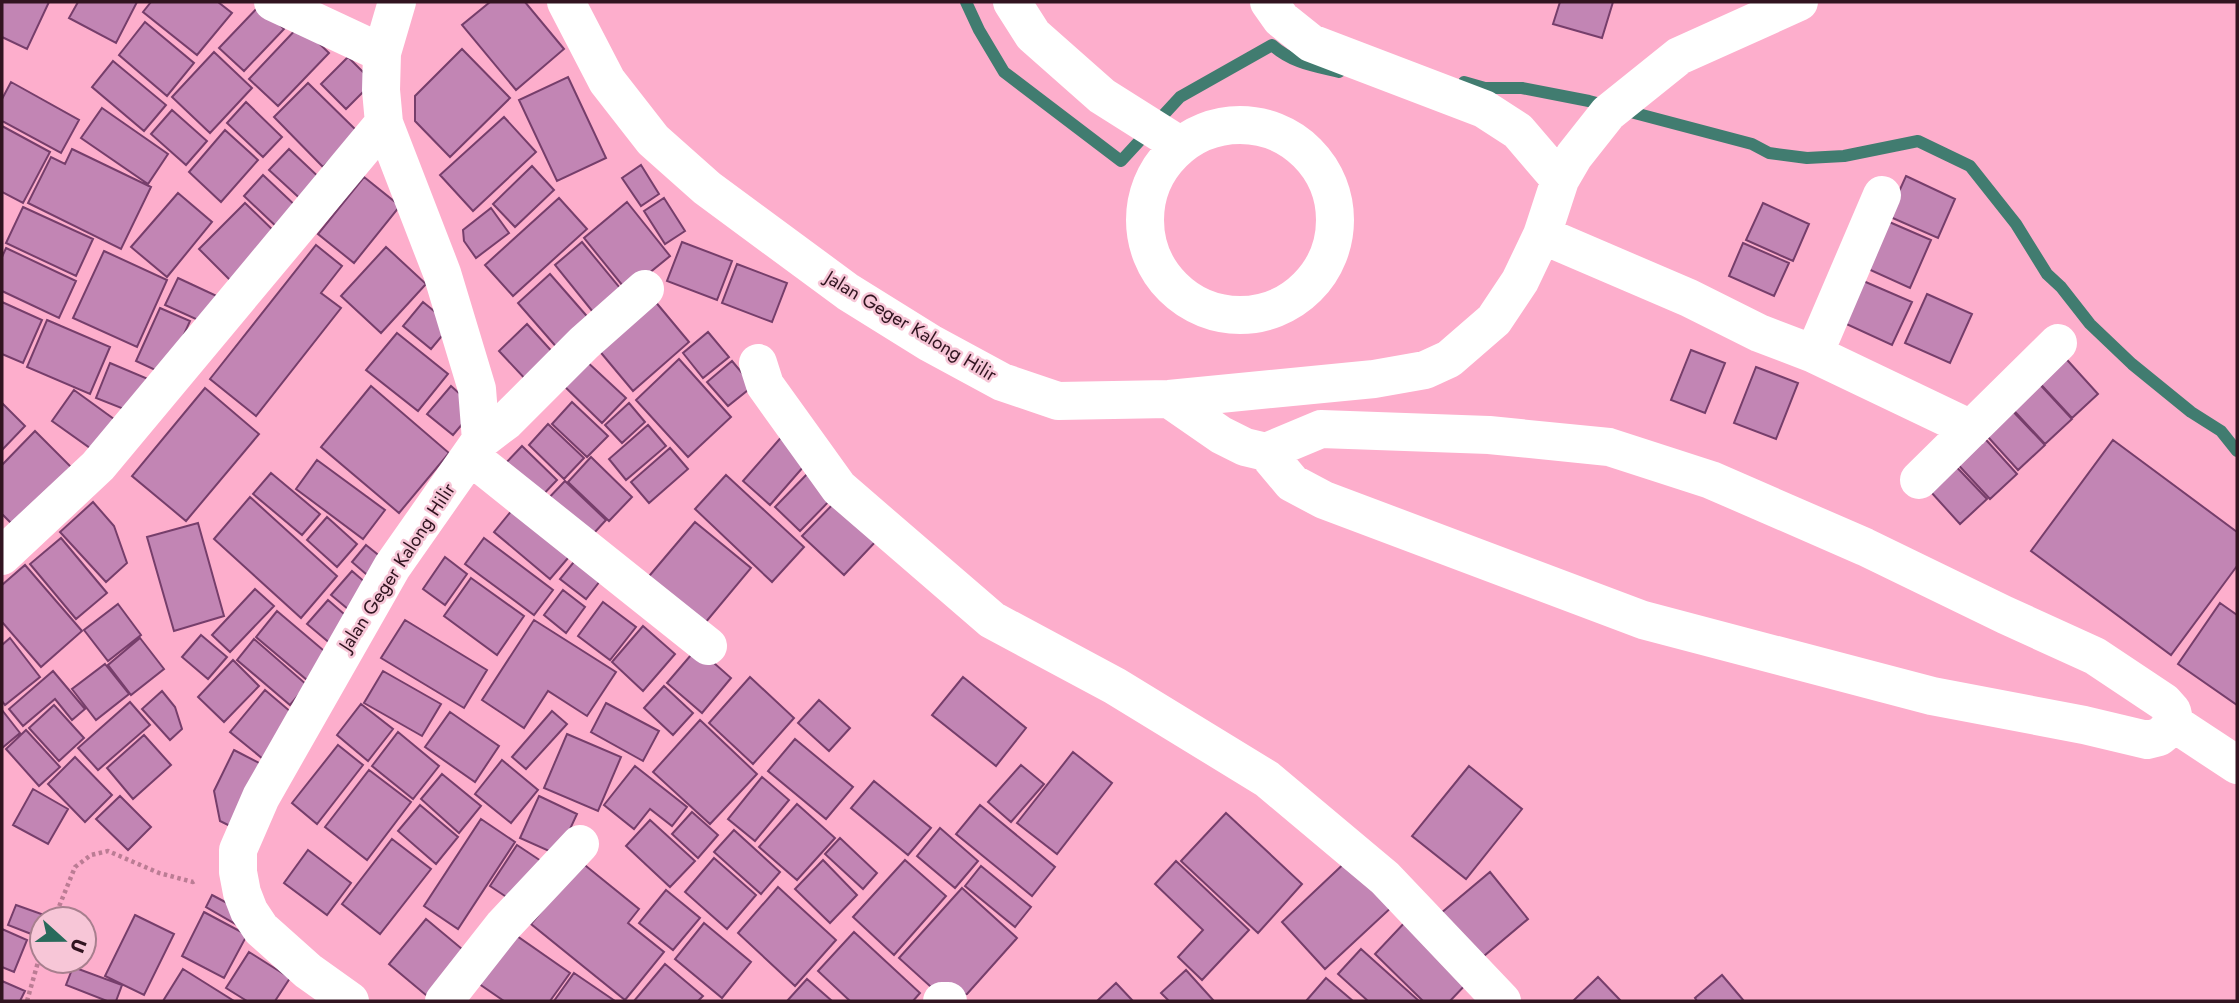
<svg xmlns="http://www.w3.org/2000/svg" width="2239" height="1003" font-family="Jost,sans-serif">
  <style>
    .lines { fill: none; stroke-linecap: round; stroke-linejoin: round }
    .stream { stroke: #417c70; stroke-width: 12 }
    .building { fill: #c285b4; stroke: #763e6b; stroke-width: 2 }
    .path { stroke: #bb7c94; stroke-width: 4.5; stroke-dasharray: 3.5 3.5; stroke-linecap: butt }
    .minor { stroke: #fff; stroke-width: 38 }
    .labels { text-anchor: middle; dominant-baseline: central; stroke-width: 5; stroke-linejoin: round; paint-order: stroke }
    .street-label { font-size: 19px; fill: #311420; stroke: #f7c6d7 }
  </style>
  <rect width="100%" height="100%" fill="#fdaecc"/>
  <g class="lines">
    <!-- stream -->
    <path class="stream" d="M966,2L979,30L1004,72L1121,161L1180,97L1272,45C1292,63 1314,66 1339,72
      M1464,82L1485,88H1522L1589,101L1752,144L1769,153L1807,158L1844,156L1918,141L1970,166L2016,224L2047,274L2061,287L2090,324L2132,364L2191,412L2221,431L2237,451"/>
  </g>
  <!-- building -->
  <path class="building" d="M2,2H49L27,49L2,37Z
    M78,2H137L116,43L69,18Z
    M151,2H218L232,13L197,55L143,12Z
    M490,2H525L564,49L516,90L462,25Z
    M1560,2H1613L1602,38L1553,24Z
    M260,5L284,29L244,71L219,48Z
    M145,22L194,63L167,96L119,55Z
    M300,25L329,53L278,106L249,79Z
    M462,49L510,98L450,157L415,121V96Z
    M214,52L252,88L210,133L172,97Z
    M348,57L373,82L346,109L321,84Z
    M113,61L166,105L144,131L92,87Z
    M568,77L606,158L557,181L519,100Z
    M11,82L79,120L61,153L2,121V99Z
    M308,83L358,132L323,167L274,117Z
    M246,102L282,137L263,157L227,123Z
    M102,108L168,154L148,184L81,138Z
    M172,110L207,141L186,165L151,134Z
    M504,117L536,152L473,211L440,175Z
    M2,126L50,152L23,203L2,192Z
    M225,130L258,160L221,202L189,172Z
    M72,149L151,187L121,249L28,203L51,157L65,164Z
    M289,149L325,183L306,204L269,170Z
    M641,165L659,194L641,206L622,178Z
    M532,166L554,190L515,227L493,204Z
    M263,175L299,209L280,230L244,196Z
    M1906,176L1955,199L1938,238L1888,216Z
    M364,177L400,206L354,263L318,234Z
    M178,193L212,222L167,277L131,247Z
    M559,198L587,229L513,296L485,265Z
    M664,198L685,231L665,244L644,211Z
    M627,202L670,256L627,291L584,238Z
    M245,203L278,235L232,282L199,249Z
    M1763,203L1809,224L1793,261L1746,240Z
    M23,207L93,239L76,276L6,243Z
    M491,208L509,233L476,258L464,241L463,230Z
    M1887,221L1931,240L1910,288L1866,268Z
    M582,242L625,294L597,317L555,265Z
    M682,242L732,261L717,300L667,281Z
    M1743,243L1789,263L1774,296L1729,276Z
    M316,245L342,266L321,293L341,308L256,416L210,379Z
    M386,247L426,284L381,333L341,296Z
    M6,248L76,281L59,318L2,291V257Z
    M104,251L167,280L137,347L73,318Z
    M737,264L787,283L772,322L722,303Z
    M550,274L592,322L559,350L518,303Z
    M178,278L221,298L209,325L165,305Z
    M1861,280L1912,302L1892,345L1842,322Z
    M649,294L689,342L633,391L592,342Z
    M1927,294L1972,314L1950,363L1905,343Z
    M2,302L42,320L23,363L2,354Z
    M423,302L451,325L431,349L403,326Z
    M160,308L190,321L166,375L136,361Z
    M47,320L110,347L90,394L27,367Z
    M527,324L557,357L529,383L499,351Z
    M708,332L729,357L703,378L683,353Z
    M397,333L448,374L418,411L366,370Z
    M1691,350L1725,363L1705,413L1671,400Z
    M2059,351L2098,394L2072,418L2033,376Z
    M584,359L626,398L602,423L561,383Z
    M679,359L731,417L688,457L636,400Z
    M732,361L753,386L728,406L707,382Z
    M110,363L148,379L134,413L96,398Z
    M1756,367L1798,383L1776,439L1734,423Z
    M2032,376L2072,419L2045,444L2005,401Z
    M371,386L449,453L399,513L321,447Z
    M451,386L471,404L469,416L453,435L427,414Z
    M205,388L259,434L186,521L132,476Z
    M74,390L118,422L97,453L52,421Z
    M572,402L608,436L587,457L552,424Z
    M2,403L25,426L2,450Z
    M629,403L645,422L622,443L605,425Z
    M2005,403L2045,445L2018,470L1979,427Z
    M548,424L584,458L564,479L529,445Z
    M648,425L666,446L626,480L609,459Z
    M35,431L73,469L16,528L2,514V465Z
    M1978,431L2017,474L1990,499L1951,457Z
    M784,434L811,458L770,505L743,481Z
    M2113,440L2237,532V566L2171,655L2031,551Z
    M522,446L557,480L537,501L502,467Z
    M670,448L688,469L649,503L631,482Z
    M591,457L632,497L609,521L568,482Z
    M1947,457L1987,499L1960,524L1921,481Z
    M317,460L385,510L363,539L296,489Z
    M812,469L837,493L800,531L775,507Z
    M271,473L320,514L302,535L253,494Z
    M726,475L804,547L772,582L695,509Z
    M565,481L606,520L583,545L542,505Z
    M250,497L337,576L301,618L214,539Z
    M837,500L878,539L844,575L802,536Z
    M93,502L114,526L127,563L106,582L60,532Z
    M517,504L574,551L550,579L494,532Z
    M327,517L357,544L337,567L307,540Z
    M695,522L751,568L695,635L639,588Z
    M198,523L224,616L174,631L147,537Z
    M61,538L107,593L76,619L30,564Z
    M484,538L553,590L534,615L465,564Z
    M366,545L387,562L373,580L352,562Z
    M582,552L607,572L586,599L560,579Z
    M445,557L467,574L445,605L423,589Z
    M25,565L82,631L41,667L2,622V585Z
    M352,571L374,590L354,614L331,595Z
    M471,578L524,616L497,655L444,616Z
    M255,589L274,606L230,652L212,635Z
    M563,590L585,607L566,633L544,615Z
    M328,600L351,620L331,644L307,624Z
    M603,602L636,627L610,660L578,636Z
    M2220,603L2237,615V705L2178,664Z
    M118,604L141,635L108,661L84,630Z
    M277,611L329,655L307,680L256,637Z
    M405,620L487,670L464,708L381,658Z
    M534,620L616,672L587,716L548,691L524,728L482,700Z
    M643,626L675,654L643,691L612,662Z
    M201,635L227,657L208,679L182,657Z
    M10,638L40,677L5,705L2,701V645Z
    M140,638L164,669L131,695L108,665Z
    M254,639L307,685L290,705L237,660Z
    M697,648L731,678L702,713L667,683Z
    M233,660L259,686L224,722L198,697Z
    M105,664L129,694L96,720L72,689Z
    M53,671L85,709L72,720L55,699L23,726L9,709Z
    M383,671L441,704L422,736L364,703Z
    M750,677L794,718L753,764L709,723Z
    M963,677L1026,728L996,766L932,715Z
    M664,686L693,713L673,735L644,708Z
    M265,690L298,718L263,759L230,732Z
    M162,691L175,707L182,729L170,740L142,709Z
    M819,700L850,728L829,751L798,723Z
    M130,702L150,725L98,770L78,748Z
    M606,703L659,731L643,761L591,732Z
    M361,704L393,729L368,761L337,735Z
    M54,705L84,738L59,761L29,728Z
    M2,710L20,733L2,748Z
    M552,711L567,724L526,769L512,757Z
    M450,712L499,746L475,782L425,747Z
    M700,720L757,774L710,824L653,772Z
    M26,730L60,767L39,786L6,749Z
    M398,732L439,766L413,799L372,766Z
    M567,734L621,757L598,811L544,788Z
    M144,735L171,765L133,799L107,768Z
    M795,739L853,787L826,819L768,771Z
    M338,745L363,765L317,824L292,803Z
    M234,750L269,768L238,830L220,821L214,791Z
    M1073,752L1112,783L1057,854L1017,823Z
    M75,757L112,795L85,822L48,784Z
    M502,760L538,790L511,823L475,794Z
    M1021,765L1044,784L1011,822L988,802Z
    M635,766L687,807L672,826L650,809L634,829L604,805Z
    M1469,766L1522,809L1466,879L1412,836Z
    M369,770L411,802L367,860L325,827Z
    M442,774L481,806L459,833L421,799Z
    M762,777L789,800L755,841L728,819Z
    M874,781L931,828L908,855L851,808Z
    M33,789L68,809L48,844L13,825Z
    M120,796L151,827L128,850L96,819Z
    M539,796L577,814L558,855L520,838Z
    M797,804L835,838L797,880L759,847Z
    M420,805L458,837L436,864L398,831Z
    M980,805L1055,867L1032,896L956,834Z
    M692,812L718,835L698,858L672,834Z
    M1226,813L1302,884L1258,933L1181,861Z
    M481,819L515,842L458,929L424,906Z
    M650,820L695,861L670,887L626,846Z
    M940,828L978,861L955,888L917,856Z
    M734,830L780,872L761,894L714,852Z
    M840,838L877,873L863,889L825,854Z
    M392,839L431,869L380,934L342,904Z
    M517,845L544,863L517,904L490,886Z
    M308,850L351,883L327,915L284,883Z
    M1351,857L1395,904L1325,969L1282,922Z
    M714,858L756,895L727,929L685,892Z
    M823,860L857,895L830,923L795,889Z
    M905,860L946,896L894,955L853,917Z
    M1176,861L1249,930L1202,980L1178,957L1203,930L1155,884Z
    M581,862L639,909L628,923L664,952L625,1000L531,924Z
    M981,866L1031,907L1015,927L965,886Z
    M1490,872L1528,919L1478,961L1440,914Z
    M778,887L836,940L795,986L738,933Z
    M962,888L1017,938L967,994L941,996L899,958Z
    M666,890L700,918L673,950L639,923Z
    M212,895L246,913L239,926L206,907Z
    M16,905L47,916L45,919H42L39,937L8,925Z
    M204,912L247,935L224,978L182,956Z
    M135,915L174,934L144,995L105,976Z
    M426,919L474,959L433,1001L389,964Z
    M1408,919L1470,980L1450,1001H1423L1375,954Z
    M704,923L751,962L722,998L675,959Z
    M2,929L27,940L14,972L2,967Z
    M507,929L570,973L550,1001H504L472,979Z
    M854,932L920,993L913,1001H850L818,971Z
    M1361,949L1419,1001H1368L1338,974Z
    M249,952L290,978L275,1001H247L226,988Z
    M665,964L703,996L698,1001H634Z
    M73,967L122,985L116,1001H107L66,985Z
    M183,969L234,1001H163Z
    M1186,970L1214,1001H1169L1161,993Z
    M574,973L615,1001H554Z
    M1722,975L1744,1001H1697L1695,998Z
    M1598,977L1621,1001H1573Z
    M1326,978L1353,1001H1306Z
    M807,979L832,1001H787Z
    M2,981L25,991L20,1001H2Z
    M1116,983L1133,1001H1097Z"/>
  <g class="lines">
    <!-- path -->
    <path class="path" d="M54,919L75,867L91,855L108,851L159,873L193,882L196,880
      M27,1001L42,948"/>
    <!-- minor -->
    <path class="minor" d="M273,2L382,53
      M566,2L607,81L653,140L707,188L848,292L930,343L1002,382L1058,401L1169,399L1374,379L1425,370L1449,359L1494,320L1520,281L1542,235L1560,180L1574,156L1608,113L1679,56L1799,2
      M1012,2L1033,35L1102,96L1178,144
      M1269,2L1281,19L1311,43L1484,109L1518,131L1560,180
      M1145 220a95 95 0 1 1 190 0a95 95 0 1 1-190 0Z
      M1542,235L1689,298L1759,333L1814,354L1971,429
      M1814,354L1882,195
      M758,363L765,385L839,488L992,620L1115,686L1267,779L1385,878L1502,1001
      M1169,399L1221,435L1245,447L1266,452L1321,429L1489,435L1609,447L1711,480L1865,547L2005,615L2095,656L2164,702L2172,711L2175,724L2237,765
      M481,440L506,421L584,343L645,289
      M1266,452L1292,483L1324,500L1643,620L1932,696L2084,725L2147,740L2159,737L2175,724
      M470,456L708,646
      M1919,480L2058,343
      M2,556L98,466L384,123
      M350,1001L308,971L261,929L249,911L242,893L238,872V850L261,797L392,567L481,440L477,389L442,273L384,123L381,90L382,53L397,2
      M444,1001L503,926L580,844
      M942,1001H948"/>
  </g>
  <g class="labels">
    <!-- street labels -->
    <g class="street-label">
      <text transform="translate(911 326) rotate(31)">Jalan Geger Kalong Hilir</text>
      <text transform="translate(397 567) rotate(-57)">Jalan Geger Kalong Hilir</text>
    </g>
  </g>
  <!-- border -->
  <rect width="2239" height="1003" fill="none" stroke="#311420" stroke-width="7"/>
  <!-- north arrow -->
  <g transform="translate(63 940) rotate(111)"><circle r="33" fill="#f7c6d7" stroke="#a87f8e" stroke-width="2"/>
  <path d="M0-5L12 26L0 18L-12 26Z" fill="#286a5b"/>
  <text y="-10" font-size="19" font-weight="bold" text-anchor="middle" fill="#311420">U</text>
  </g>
</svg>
